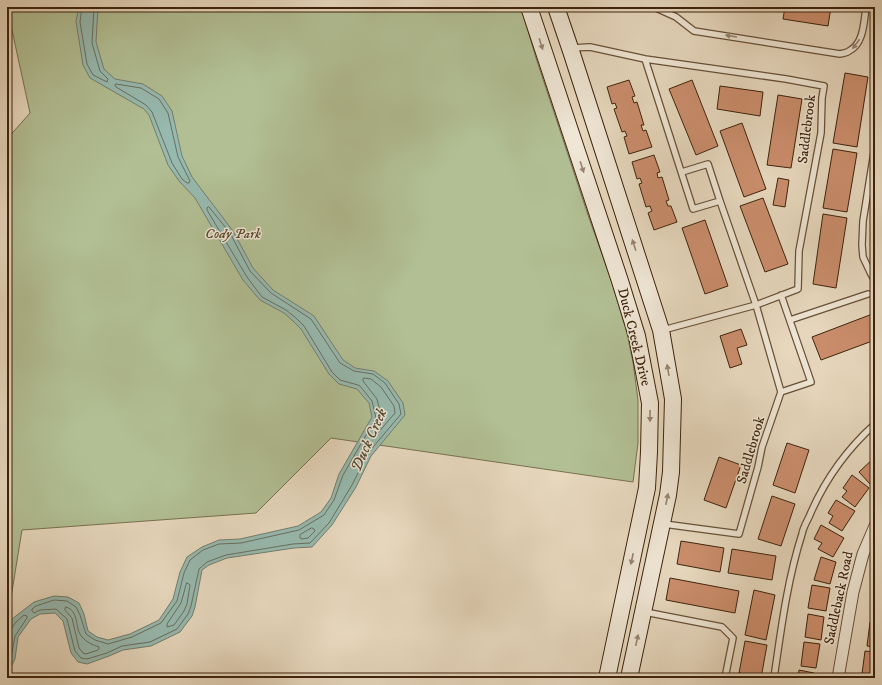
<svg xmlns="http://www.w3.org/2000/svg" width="882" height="685" font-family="'IM FELL DW Pica',serif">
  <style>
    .green { fill: #b2bf94; stroke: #787150 }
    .water { fill: #97bab0; stroke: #737e6e }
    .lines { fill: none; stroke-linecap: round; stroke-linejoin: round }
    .shore { stroke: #6a6e5e; stroke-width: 1 }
    .building { fill: #cb8e6d; stroke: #3d230c }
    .service-casing { stroke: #685038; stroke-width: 8 }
    .minor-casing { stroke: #685038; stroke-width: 13 }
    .secondary-casing { stroke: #3d230c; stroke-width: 18 }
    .service { stroke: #efe6d5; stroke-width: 5.5 }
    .minor { stroke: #efe6d5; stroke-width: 11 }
    .secondary { stroke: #efe6d5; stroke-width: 16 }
    .oneway { fill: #968470 }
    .labels { text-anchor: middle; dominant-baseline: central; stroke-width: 3; stroke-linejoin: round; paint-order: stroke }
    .street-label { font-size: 14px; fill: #3d230c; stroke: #efe6d5 }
    .park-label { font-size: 14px; font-style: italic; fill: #5a4a2e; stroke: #efe6d5 }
    .water-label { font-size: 15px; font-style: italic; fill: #544935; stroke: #efe6d5 }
  </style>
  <rect width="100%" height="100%" fill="#e7d8be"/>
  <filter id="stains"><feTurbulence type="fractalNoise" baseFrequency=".005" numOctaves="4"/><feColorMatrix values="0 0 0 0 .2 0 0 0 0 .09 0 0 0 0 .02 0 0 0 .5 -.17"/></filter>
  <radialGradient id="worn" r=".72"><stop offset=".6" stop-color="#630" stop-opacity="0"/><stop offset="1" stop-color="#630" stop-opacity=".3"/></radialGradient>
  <!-- green -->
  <path class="green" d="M7,7H521L536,58L589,218L613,285L626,329L633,362L638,400V443L633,482L331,438L256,513L22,530L7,622V139L30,113Z"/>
  <!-- water -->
  <path class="water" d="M79,7H98L96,42L104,69L115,79L143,84L162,96L172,111L182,156L192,177L233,231L253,268L273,290L314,316L343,360L355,368L374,371L388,381L403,403L405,415L371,456L356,487L332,525L312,547L294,548L227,558L209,565L202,570L195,607L192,616L180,632L151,646L123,650L109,656L87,664L78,662L71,653L63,621L55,613L40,614L31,619L18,637L15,659L7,675V630L12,619L34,602L54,596L68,597L79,603L84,614L88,631L97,637L108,640L130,634L159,620L173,599L180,572L187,557L202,547L219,540L240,539L298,526L321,512L331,498L339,474L372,417L369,403L357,389L339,384L329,374L301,329L293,321L284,313L260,300L243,280L195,198L179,181L168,165L149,115L144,109L90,78L83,65L76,21Z"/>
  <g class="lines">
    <!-- shore -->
    <path class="shore" d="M82,7L80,22L87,64L93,75L107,82L108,79L100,71L92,43L94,7
      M116,84L141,88L159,99L168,113L178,157L190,181L189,183H187L182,179L172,163L152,112L146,105L116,87L115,85Z
      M209,207L230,233L250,271L271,293L311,319L340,363L354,371L373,374L385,383L399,404L401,414L368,453L352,485L329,523L310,543L293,544L226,555L207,562L199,569L191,606L188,614L177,629L150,642L122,646L107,653L87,659L81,658L75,651L67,619L56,609L40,610L34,613L32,611V609L36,606L54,600L67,601L76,607L80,615L86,634L95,640L108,644L132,637L161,623L177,601L184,573L190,560L203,550L219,544L241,543L299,530L324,515L334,500L343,475L376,418L372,401L360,386L358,385L340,380L332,372L304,326L296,318L286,310L262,297L247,277L207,210V208Z
      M364,378L371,379L381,387L394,406L395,413L376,435L375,434L374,432L381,421V415L377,399L363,381V379Z
      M312,528L314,529L315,531L308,538L301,539L300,538V535Z
      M187,583L189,584L190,585L187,604L184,611L174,625L167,627V624L181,603L186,585Z
      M66,607C80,611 74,628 82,637C86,642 93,645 99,647V649L98,650L86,654L83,653L79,648L72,618L65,610Z
      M7,631L11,629L16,622L24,615L27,616V618L15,636L11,658L7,666"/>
  </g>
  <!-- building -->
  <path class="building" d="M785,7H831L828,26L783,19Z
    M845,73L868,77L857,147L833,143Z
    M629,80L635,96L632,97L634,103L637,102L644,125H641L643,131L646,130L652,147L629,154L624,137L627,136L625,131L622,132L614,109L617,108L615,103L612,104L607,87Z
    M692,80L718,146L696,155L669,89Z
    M720,86L763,92L760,116L717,109Z
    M778,95L802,99L791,168L767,165Z
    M742,123L766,189L744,197L720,131Z
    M833,149L857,153L847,212L823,208Z
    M654,155L660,172L657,173L658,178L662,177L669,200L666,201L668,206H671L677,222L654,230L648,213L652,211L650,206L646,207L639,184L642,183L640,178L637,179L632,162Z
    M778,178L789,180L785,207L773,205Z
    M763,198L788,264L765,272L740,206Z
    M823,214L847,218L836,288L813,284Z
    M705,220L728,286L705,294L682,228Z
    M875,313V340L821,360L812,337Z
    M741,329L747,345L737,348L742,364L730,368L720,336Z
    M787,443L809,450L795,493L773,485Z
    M719,457L741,465L726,508L704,500Z
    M875,457V479L870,484L859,472Z
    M852,475L869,488L855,507L842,497L847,491L843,488Z
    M772,496L795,504L781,546L758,539Z
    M836,500L855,511L842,531L829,523L833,516L828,513Z
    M821,525L844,538L833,557L818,549L822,543L814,539Z
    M681,541L724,548L720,572L677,564Z
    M732,549L776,556L772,580L728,573Z
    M821,557L836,562L830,584L814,580Z
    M670,578L739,591L735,613L666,600Z
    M812,585L830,588L826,611L808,608Z
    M754,590L775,595L766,640L745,635Z
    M875,594V618L872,617Z
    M808,614L824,617L821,640L805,637Z
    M870,622L875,623V647L867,646Z
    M745,641L767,645L761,678H740L741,673H739Z
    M804,642L820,644L816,668L801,666Z
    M865,651L875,652V676L862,674Z
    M799,670L814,673V678H798Z"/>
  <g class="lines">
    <defs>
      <path id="service" d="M654,7L676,17L694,31L840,54C843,53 847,53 849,51C864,44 864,21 866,7
        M571,48L590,47L645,59L786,79L824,86L822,98L821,133L799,251L798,289L756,305L663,330
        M645,59L693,209L720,201L756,305L781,392
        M875,146L863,221L862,245L863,257L871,274L875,281
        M682,172L708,164L720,201
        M790,320L868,294
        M664,524L739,534L758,467L762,447L781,392L811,382L781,295
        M645,612L722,627L733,638L725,678
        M774,678C781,630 787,581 802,534C803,528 806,523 809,517C824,481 846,450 875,424"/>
      <path id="minor" d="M838,678L853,592L863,554L875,526"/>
      <path id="secondary" d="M529,7L620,281L637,336L650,403L649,452L647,488L607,678
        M556,7L572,54L661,330L673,399L671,472L668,495L629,678"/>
    </defs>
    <!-- service casing -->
    <use href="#service" class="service-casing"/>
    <!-- minor casing -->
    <use href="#minor" class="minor-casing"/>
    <!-- secondary casing -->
    <use href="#secondary" class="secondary-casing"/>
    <!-- service -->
    <use href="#service" class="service"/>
    <!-- minor -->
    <use href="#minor" class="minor"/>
    <!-- secondary -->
    <use href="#secondary" class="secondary"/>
  </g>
  <!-- one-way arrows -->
  <defs><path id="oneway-solid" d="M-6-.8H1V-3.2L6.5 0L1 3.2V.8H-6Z"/></defs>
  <g class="oneway">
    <use href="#oneway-solid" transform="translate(731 36) rotate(-171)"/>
    <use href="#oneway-solid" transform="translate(541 44) rotate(72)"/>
    <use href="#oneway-solid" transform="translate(856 44) rotate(127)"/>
    <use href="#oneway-solid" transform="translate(582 167) rotate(72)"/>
    <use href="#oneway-solid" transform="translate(634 245) rotate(-108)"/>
    <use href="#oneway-solid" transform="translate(668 370) rotate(-100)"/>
    <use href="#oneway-solid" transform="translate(650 416) rotate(90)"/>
    <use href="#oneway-solid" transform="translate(667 499) rotate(-79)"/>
    <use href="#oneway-solid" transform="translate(632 559) rotate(102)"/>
    <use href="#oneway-solid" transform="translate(637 640) rotate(-78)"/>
  </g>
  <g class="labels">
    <!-- street labels -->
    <g class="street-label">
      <text transform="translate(807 129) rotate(-83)">Saddlebrook</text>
      <text transform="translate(634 337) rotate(76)">Duck Creek Drive</text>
      <text transform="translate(751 450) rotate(-74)">Saddlebrook</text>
      <text transform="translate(839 598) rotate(-78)">Saddleback Road</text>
    </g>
    <!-- park labels -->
    <g class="park-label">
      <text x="233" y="234">Cody Park</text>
    </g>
    <!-- water labels -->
    <g class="water-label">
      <text transform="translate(369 440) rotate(-66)">Duck Creek</text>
    </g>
  </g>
  <!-- margin -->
  <rect width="882" height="685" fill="none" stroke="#e7d8be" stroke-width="24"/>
  <rect x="8" y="8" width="866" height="669" fill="none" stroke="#3d230c" stroke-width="2"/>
  <rect x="12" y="12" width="858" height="661" fill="none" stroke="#3d230c"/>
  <rect width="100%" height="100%" filter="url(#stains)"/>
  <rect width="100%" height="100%" fill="url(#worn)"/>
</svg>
